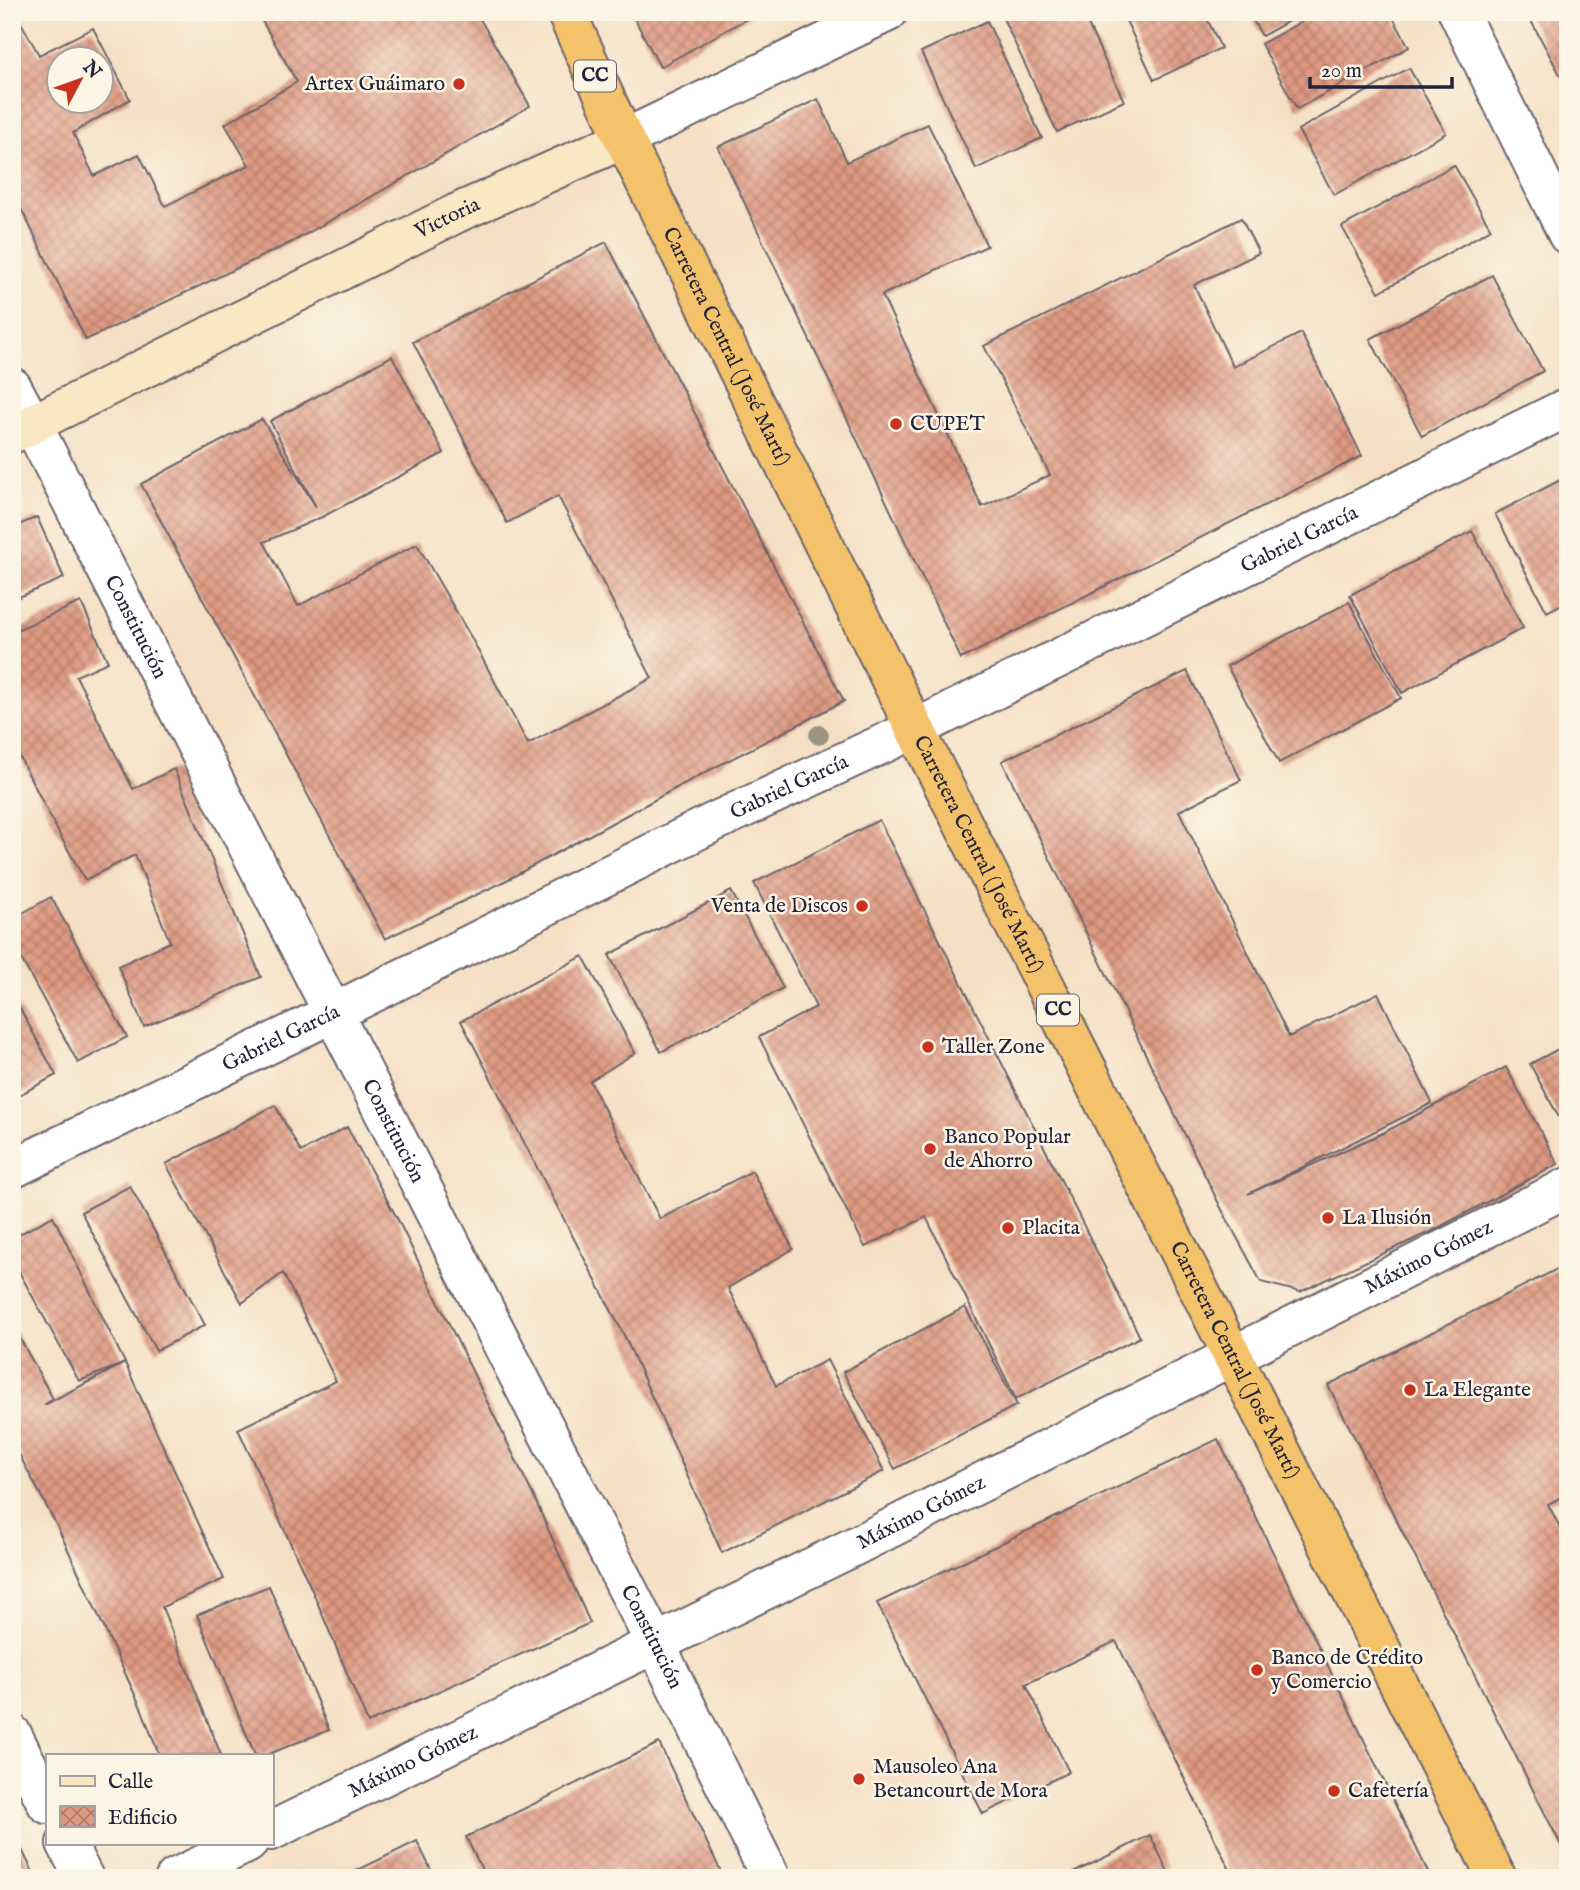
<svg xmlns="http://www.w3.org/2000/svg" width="1580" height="1890" font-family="'IM FELL English',serif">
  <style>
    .building { fill: url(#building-cross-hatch); fill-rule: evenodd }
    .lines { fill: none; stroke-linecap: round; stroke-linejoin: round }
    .minor-casing { stroke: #6c646b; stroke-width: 42 }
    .tertiary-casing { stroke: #6c646b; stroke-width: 42 }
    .secondary-casing { stroke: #6c646b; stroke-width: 42 }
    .trunk-casing { stroke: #6c646b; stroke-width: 42 }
    .minor { stroke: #fff; stroke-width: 38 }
    .tertiary { stroke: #fff; stroke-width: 38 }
    .secondary { stroke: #fae7c3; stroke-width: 38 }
    .trunk { stroke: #f3c26a; stroke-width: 38 }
    .tree { fill: #9b9482 }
    .poi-dot { fill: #c8321e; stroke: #fcf5e5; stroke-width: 2.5 }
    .labels { text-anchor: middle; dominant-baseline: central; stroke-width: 5; stroke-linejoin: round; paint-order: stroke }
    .shield { fill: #fcf5e5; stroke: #63616e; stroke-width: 2 }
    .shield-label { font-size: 19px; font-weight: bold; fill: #22223b }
    .poi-label { font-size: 21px; fill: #22223b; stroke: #fcf5e5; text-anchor: start }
    .street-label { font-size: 21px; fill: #22223b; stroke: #fcf5e5 }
  </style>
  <defs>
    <pattern id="building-cross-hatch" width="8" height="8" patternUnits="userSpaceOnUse" patternTransform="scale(1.75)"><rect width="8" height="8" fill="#df9981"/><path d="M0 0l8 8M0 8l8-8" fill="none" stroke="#b47c6b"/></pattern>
  </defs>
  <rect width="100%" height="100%" fill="#fcf5e5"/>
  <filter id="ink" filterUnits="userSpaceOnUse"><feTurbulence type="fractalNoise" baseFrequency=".0143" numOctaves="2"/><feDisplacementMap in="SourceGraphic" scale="14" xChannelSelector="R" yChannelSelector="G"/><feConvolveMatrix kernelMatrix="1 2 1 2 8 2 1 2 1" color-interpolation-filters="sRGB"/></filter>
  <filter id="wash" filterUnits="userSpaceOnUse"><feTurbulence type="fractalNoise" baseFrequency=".00686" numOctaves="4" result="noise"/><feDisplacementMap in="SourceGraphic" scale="28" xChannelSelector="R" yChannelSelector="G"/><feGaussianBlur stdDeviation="1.57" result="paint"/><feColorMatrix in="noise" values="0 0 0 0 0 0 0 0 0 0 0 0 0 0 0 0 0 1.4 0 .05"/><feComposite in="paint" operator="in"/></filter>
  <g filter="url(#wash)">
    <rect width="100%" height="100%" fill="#f5e0c5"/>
    <g id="blocks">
      <!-- building -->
      <path class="building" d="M12,12H15L39,55L93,28L130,99L73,133L94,176L139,154L165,206L249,165L225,124L297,82L257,12H476L530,106L292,242L86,340L12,190ZM60,60H102V102H60Z
        M631,12H759L660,67Z
        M1010,12H1082L1124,101L1057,132L1002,16Z
        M1122,12H1204L1221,48L1154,80Z
        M1248,12H1305L1262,36Z
        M1319,12H1390L1409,47L1297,109L1261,44Z
        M1537,12H1568V80L1564,82L1529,17Z
        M987,21L1042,138L976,169L921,52Z
        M1409,68L1446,133L1334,195L1298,130Z
        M818,99L847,162L928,124L987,246L882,295L982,507L1050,475L984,346L1241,218L1259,253L1194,285L1233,367L1301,333L1362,456L961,659L718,147Z
        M1454,165L1491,229L1379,292L1342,227Z
        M606,242L844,701L702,774L505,881L385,939L141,484L262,419L316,507L270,421L392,356L444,453L322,517L264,542L298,606L417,544L472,639L528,744L652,678L558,496L507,523L413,342Z
        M1492,275L1543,371L1422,436L1370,339Z
        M1568,476V601L1547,612L1495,514Z
        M37,517L64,578L12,600V528Z
        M1472,531L1523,628L1402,693L1350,595Z
        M81,602L108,662L76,676L133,789L174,769L261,977L144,1027L118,966L170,942L135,855L85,880L56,828L12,742V632Z
        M1349,602L1401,698L1279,763L1227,666Z
        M1187,671L1241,780L1179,811L1289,1037L1378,993L1432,1103L1248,1194L1385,1132L1506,1067L1558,1164L1436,1229L1300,1292L1261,1282L1220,1206L1002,761Z
        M879,820L1140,1337L1016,1399L926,1217L865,1247L759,1037L816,1007L754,883Z
        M731,891L783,988L661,1052L609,955Z
        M51,897L127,1037L78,1063L12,942V919Z
        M583,956L635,1053L590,1081L660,1219L752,1171L793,1249L728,1288L776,1386L827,1360L884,1471L722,1553L625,1337L461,1021Z
        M12,994L56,1075L12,1099Z
        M1568,1044V1134L1530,1064Z
        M275,1105L301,1152L347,1127L397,1218L532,1493L590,1623L368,1723L312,1590L238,1429L336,1381L283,1273L242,1303L166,1164Z
        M130,1186L205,1325L156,1351L81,1212Z
        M53,1216L125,1363L224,1579L162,1607L221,1755H159L142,1710L58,1528L12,1441V1324L53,1399L44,1405L125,1363L79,1381L12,1259V1238Z
        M1565,1265L1568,1270V1494L1548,1504L1568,1543V1859L1328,1385Z
        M965,1307L1017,1405L895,1469L843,1372Z
        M1218,1439L1394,1802L1431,1878H1234L1116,1641L1026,1684L1069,1772L983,1814L877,1603Z
        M269,1586L329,1730L266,1755H255L197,1615Z
        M659,1743L724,1878H486L466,1837Z
        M12,1830L36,1878H12Z
        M1150,1835L1171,1878H1063Z
        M417,1841L435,1878H342Z"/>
    </g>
  </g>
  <g filter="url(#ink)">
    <use href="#blocks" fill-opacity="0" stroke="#6c646b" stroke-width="2"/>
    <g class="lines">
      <defs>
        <g id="minor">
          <path d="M1458,12L1568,235"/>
          <path d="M624,139L888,12"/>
          <path d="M12,387L32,424"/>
          <path id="s1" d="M12,1169L333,1013L716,821L915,729L1568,407"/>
          <path d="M12,1734L47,1804"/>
          <path id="s2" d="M271,1831L845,1551L1568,1187"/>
          <path d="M66,1843L84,1878"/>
          <path d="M175,1878L248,1843"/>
        </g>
        <g id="tertiary">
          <path id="s3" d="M32,424L656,1645L771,1878"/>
        </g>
        <g id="secondary">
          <path id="s4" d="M12,434L457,213L624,139"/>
        </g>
        <g id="trunk">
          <path id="s5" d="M566,12L624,139L915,729L1497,1878"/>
        </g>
      </defs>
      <!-- minor casing -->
      <use href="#minor" class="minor-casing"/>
      <!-- tertiary casing -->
      <use href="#tertiary" class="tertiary-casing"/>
      <!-- secondary casing -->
      <use href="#secondary" class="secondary-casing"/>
      <!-- trunk casing -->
      <use href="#trunk" class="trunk-casing"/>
      <!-- minor -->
      <use href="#minor" class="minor"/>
      <!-- tertiary -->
      <use href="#tertiary" class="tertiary"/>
      <!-- secondary -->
      <use href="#secondary" class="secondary"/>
      <!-- trunk -->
      <use href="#trunk" class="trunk"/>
    </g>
    <!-- trees -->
    <circle class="tree" cx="819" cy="735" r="10"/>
  </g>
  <!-- markers -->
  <g class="poi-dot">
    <circle cx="459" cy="84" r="7"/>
    <circle cx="896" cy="424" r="7"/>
    <circle cx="862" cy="906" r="7"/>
    <circle cx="928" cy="1047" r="7"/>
    <circle cx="930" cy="1149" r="7"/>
    <circle cx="1328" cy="1218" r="7"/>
    <circle cx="1008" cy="1228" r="7"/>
    <circle cx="1410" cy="1390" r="7"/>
    <circle cx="1257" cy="1670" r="7"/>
    <circle cx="859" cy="1779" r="7"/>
    <circle cx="1334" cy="1791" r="7"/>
  </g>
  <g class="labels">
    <!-- shield labels -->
    <g class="shield">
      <rect x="574" y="60.5" width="42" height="31" rx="5"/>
      <rect x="1037" y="994.5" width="42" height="31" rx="5"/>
    </g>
    <g class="shield-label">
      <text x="595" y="76">CC</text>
      <text x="1058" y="1010">CC</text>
    </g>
    <!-- poi labels -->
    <g class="poi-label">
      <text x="445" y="84" text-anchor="end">Artex Guáimaro</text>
      <text x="910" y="424">CUPET</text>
      <text x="848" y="906" text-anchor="end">Venta de Discos</text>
      <text x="942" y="1047">Taller Zone</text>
      <text x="944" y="1137">Banco Popular<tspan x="944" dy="24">de Ahorro</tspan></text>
      <text x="1342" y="1218">La Ilusión</text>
      <text x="1022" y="1228">Placita</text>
      <text x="1424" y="1390">La Elegante</text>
      <text x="1271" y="1658">Banco de Crédito<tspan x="1271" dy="24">y Comercio</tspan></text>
      <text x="873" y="1767">Mausoleo Ana<tspan x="873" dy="24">Betancourt de Mora</tspan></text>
      <text x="1348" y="1791">Cafetería</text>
    </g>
    <!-- street labels -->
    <g class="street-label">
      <text stroke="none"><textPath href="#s4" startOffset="486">Victoria</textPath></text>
      <text stroke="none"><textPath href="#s5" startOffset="371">Carretera Central (José Martí)</textPath></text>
      <text stroke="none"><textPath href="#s1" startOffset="1433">Gabriel García</textPath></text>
      <text stroke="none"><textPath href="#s3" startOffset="228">Constitución</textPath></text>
      <text stroke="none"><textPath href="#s1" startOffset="866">Gabriel García</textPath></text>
      <text stroke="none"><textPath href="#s5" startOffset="938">Carretera Central (José Martí)</textPath></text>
      <text stroke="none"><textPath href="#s1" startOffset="299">Gabriel García</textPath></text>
      <text stroke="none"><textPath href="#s3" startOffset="794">Constitución</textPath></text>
      <text stroke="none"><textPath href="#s2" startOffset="1292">Máximo Gómez</textPath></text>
      <text stroke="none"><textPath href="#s5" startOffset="1505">Carretera Central (José Martí)</textPath></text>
      <text stroke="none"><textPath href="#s2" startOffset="724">Máximo Gómez</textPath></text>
      <text stroke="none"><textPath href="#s3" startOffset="1362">Constitución</textPath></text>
      <text stroke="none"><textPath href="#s2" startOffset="158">Máximo Gómez</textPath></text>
    </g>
  </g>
  <!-- margin -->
  <rect width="1580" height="1890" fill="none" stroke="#fcf5e5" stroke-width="42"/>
  <!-- legend -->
  <rect x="46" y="1754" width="228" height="91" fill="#fcf5e5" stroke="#a5a1a1" stroke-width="2"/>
  <rect x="60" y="1776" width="35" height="10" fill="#fae7c3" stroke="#a5a1a1" stroke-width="2"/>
  <text x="108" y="1788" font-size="21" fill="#22223b">Calle</text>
  <rect x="60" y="1806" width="35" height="21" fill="url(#building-cross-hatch)" stroke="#a5a1a1" stroke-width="2"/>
  <text x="108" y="1824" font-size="21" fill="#22223b">Edificio</text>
  <!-- north arrow -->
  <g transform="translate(80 80) rotate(49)"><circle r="33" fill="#fcf5e5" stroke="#a5a1a1" stroke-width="2"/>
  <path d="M0-5L12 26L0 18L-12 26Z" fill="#c8321e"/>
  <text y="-10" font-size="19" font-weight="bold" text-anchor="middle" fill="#22223b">N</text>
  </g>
  <!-- scale -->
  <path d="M1310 77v10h142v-10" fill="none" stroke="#22223b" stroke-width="3.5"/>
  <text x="1321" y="77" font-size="21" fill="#22223b" stroke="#fcf5e5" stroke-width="5" paint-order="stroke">20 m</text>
</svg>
